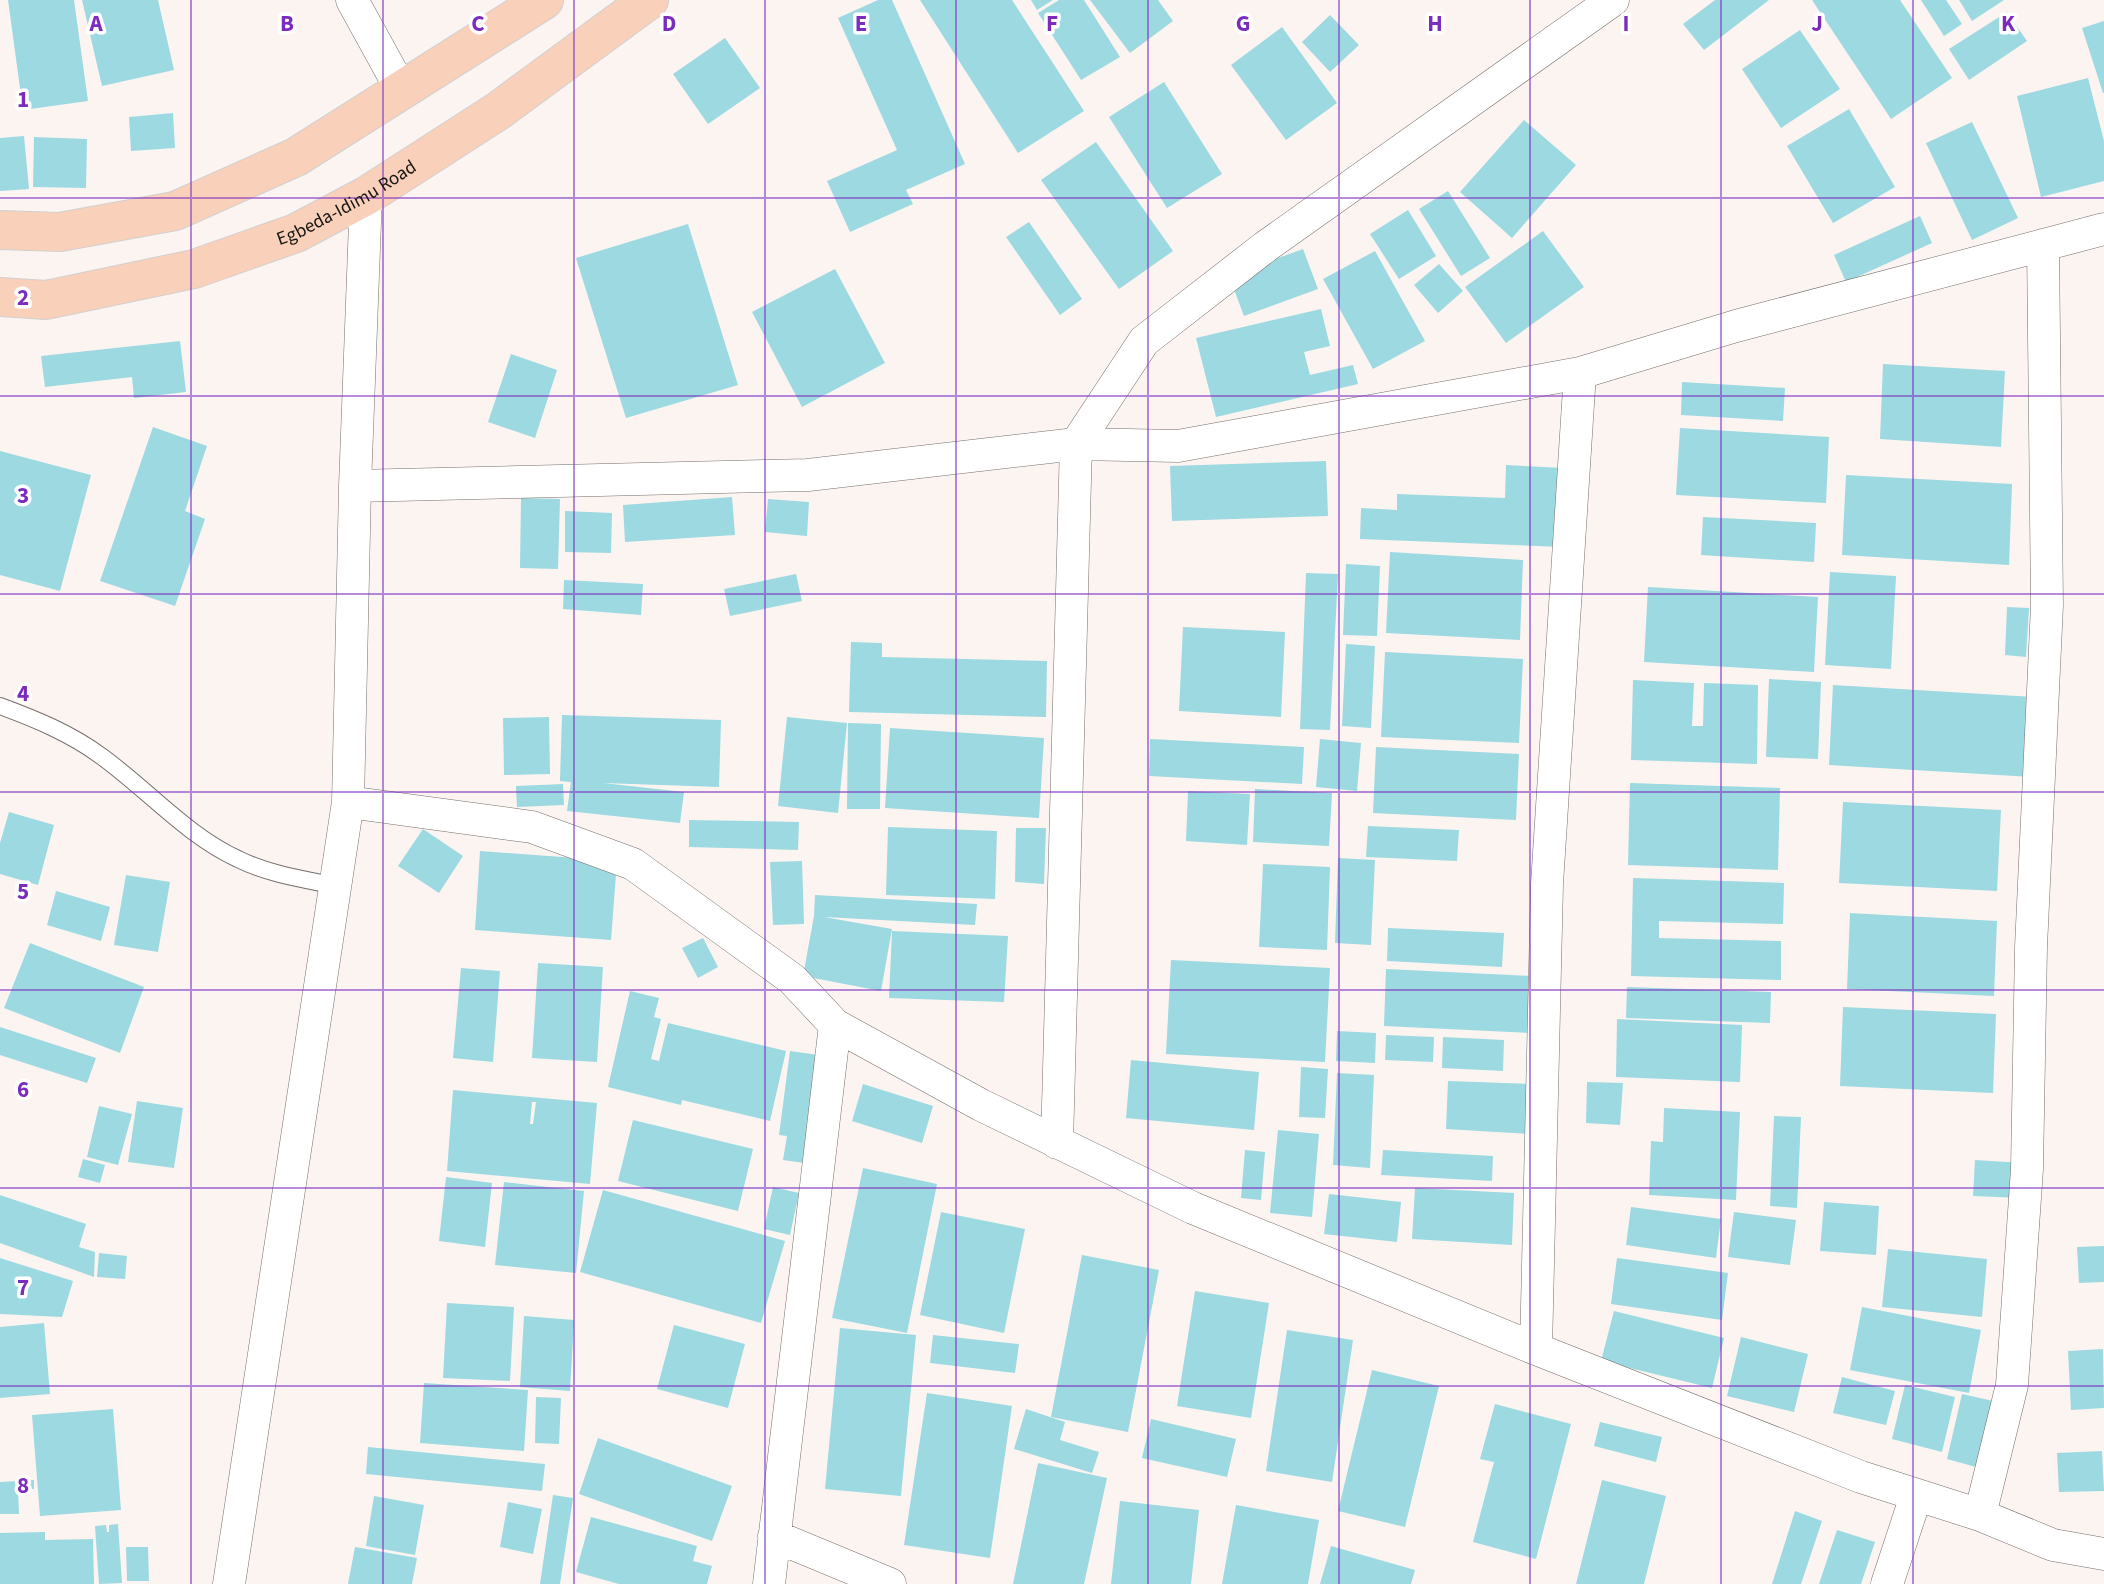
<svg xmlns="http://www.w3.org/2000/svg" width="2104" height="1584" font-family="'Source Sans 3',sans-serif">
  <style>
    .building { fill: #9cd9e1; fill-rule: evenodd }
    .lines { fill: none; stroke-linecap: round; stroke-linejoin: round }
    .lane-casing { stroke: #756f6b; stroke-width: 18 }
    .street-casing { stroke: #756f6b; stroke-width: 33 }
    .primary-casing { stroke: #d1d0d0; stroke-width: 40 }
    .lane { stroke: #fff; stroke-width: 16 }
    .street { stroke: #fff; stroke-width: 32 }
    .primary { stroke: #f9d0b9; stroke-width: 38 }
    .grid { fill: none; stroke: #7b2cbf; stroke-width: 2; stroke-opacity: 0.55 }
    .labels { text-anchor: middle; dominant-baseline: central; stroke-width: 7; stroke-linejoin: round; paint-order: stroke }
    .street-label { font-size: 19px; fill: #181614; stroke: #fff }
    .grid-label { font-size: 23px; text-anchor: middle; font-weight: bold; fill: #7b2cbf; stroke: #fff; stroke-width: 7; stroke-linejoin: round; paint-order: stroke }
  </style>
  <rect width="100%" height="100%" fill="#fcf4f1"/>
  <!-- building -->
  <path class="building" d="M8,0H74L88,101L23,110Z
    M82,0H158L174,70L102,86Z
    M878,0H892L965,164L906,190L913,204L850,232L827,181L897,150L838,18Z
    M920,0H1012L1084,111L1018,153Z
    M1031,0H1053L1037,10Z
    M1059,0H1084L1120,57L1081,80L1038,13Z
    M1090,0H1158L1173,21L1130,53Z
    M1715,0H1769L1704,50L1683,24Z
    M1812,0H1900L1952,78L1891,119Z
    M1921,0H1946L1962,24L1944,36Z
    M1959,0H2004L1972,21Z
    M2007,12L2027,41L1969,80L1949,49Z
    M1330,15L1359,45L1330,72L1302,42Z
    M2104,21V93H2103L2082,28Z
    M1282,27L1337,103L1286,140L1231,65Z
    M1800,30L1840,89L1781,128L1742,69Z
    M725,38L760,88L708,124L673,74Z
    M2088,78L2104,141V181L2041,197L2017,96Z
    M1164,82L1222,174L1167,208L1109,117Z
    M1849,109L1895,187L1833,223L1787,146Z
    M173,113L175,148L131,151L129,117Z
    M1524,120L1576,165L1512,238L1460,192Z
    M1972,122L2018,218L1972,240L1926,143Z
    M24,136L29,189L0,191V138Z
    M34,137L87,139L86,188L33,187Z
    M1096,142L1173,251L1119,289L1041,180Z
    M1448,191L1490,258L1461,276L1419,209Z
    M1408,210L1436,256L1399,279L1370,234Z
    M1920,216L1932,243L1846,282L1834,255Z
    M1029,222L1082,299L1060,315L1006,237Z
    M688,224L738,385L626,418L576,258Z
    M1543,231L1584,287L1506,343L1465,287Z
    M1303,249L1318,289L1244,316L1229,276Z
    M1375,251L1425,341L1373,369L1323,279Z
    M1439,264L1463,291L1438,313L1414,285Z
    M835,269L885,363L802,407L752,312Z
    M1321,309L1330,346L1304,352L1310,375L1353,365L1358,384L1216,417L1196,338Z
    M180,341L186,392L134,398L132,377L45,387L41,356Z
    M511,354L557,370L535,438L488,422Z
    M1883,364L2005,371L2001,447L1880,439Z
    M1682,382L1785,388L1783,421L1681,415Z
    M153,427L207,446L185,511L205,519L175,606L100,581Z
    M1680,428L1829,437L1826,503L1676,495Z
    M0,451L91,475L60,591L0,575Z
    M1326,461L1328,516L1172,521L1170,466Z
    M1506,465L1563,468L1561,547L1360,539L1361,508L1397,510V494L1505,498Z
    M1846,475L2012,484L2009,565L1842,555Z
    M732,497L735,535L625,542L623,505Z
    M521,498L560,499L558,569L520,568Z
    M768,499L809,502L807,536L765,532Z
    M565,511L612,513L611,553L565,552Z
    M1703,517L1816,523L1814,562L1701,555Z
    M1390,552L1523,560L1520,640L1386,633Z
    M1346,564L1380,566L1377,636L1343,635Z
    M1830,572L1896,576L1891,669L1825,665Z
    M1306,573L1338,574L1330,730L1300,729Z
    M796,574L802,601L730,616L724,589Z
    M564,580L643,584L641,615L563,609Z
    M1648,587L1818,597L1814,672L1644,662Z
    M2007,607L2029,608L2026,657L2005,655Z
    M1183,627L1285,632L1281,717L1179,711Z
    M851,642L882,643V657L1047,661L1046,717L849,712Z
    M1346,644L1375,646L1371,728L1342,726Z
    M1385,652L1523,659L1519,743L1381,737Z
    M1769,679L1821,682L1818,759L1766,757Z
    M1633,680L1694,683L1692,726H1703L1704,683L1758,685L1757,764L1631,760Z
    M1833,685L2036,697L2032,777L1829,765Z
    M562,715L721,720L719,787L603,783L684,792L680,823L567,811L571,782L560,781Z
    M549,717L550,774L504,775L503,718Z
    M787,717L847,723L838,813L778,806Z
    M848,723L881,724L880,809H847Z
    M890,728L1044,738L1039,818L885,808Z
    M1150,739L1304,747L1302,784L1149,776Z
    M1320,739L1361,743L1357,791L1316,787Z
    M1376,747L1519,754L1516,820L1373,813Z
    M1630,783L1780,788L1778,870L1628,865Z
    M563,784L564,805L517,807L516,786Z
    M1255,789L1332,793L1329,846L1253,842Z
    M1188,791L1250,794L1247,845L1186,841Z
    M1843,802L2001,810L1997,891L1839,883Z
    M9,812L54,825L38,885L0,874V843Z
    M689,820L799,822L798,850L689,847Z
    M1368,826L1459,830L1457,861L1366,857Z
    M888,827L997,831L995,899L886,895Z
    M1016,828H1046L1044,884L1015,882Z
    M423,829L463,856L439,893L398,866Z
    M480,851L617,861L611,940L475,930Z
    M1338,858L1375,860L1371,945L1335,943Z
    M802,861L804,924L773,925L770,862Z
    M1263,864L1330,867L1327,950L1259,947Z
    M126,875L170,882L158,952L114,945Z
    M1633,878L1784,883L1783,924L1659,921V938L1781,941V980L1631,976Z
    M56,891L110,907L101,941L47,925Z
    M815,895L977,904L975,925L824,917L892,929L881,991L803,976L814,916Z
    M1850,913L1997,921L1994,996L1847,989Z
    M1388,928L1504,933L1502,967L1387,961Z
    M892,931L1008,936L1004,1002L889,998Z
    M703,938L718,967L698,978L682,948Z
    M30,943L144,987L120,1053L4,1008Z
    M1171,960L1330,968L1325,1062L1166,1054Z
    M538,963L603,967L597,1062L532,1058Z
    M461,968L500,971L493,1062L453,1058Z
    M1386,969L1532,976L1529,1033L1384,1026Z
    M1627,987L1771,992L1770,1023L1626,1018Z
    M630,991L659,998L654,1017L661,1019L651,1059L659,1061L668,1023L786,1051L770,1121L682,1100L681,1105L608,1087Z
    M1843,1007L1996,1014L1993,1093L1840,1086Z
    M1617,1019L1742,1025L1740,1082L1616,1077Z
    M0,1027L96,1058L87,1083L0,1055Z
    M1337,1031L1376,1033L1375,1063L1336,1061Z
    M1386,1035L1434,1037L1433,1062L1385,1060Z
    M1443,1037L1504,1040L1503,1071L1442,1068Z
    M790,1051L826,1056L811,1164L783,1160L787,1136L779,1135Z
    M1131,1060L1259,1072L1254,1130L1126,1118Z
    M1301,1067L1328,1069L1325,1118L1299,1117Z
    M1337,1073L1374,1075L1370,1168L1333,1165Z
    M1448,1081L1531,1084L1529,1134L1446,1129Z
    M1587,1082L1623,1083L1620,1125L1586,1123Z
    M863,1084L933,1106L922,1143L852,1121Z
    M453,1090L597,1103L590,1184L447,1171ZM532,1102H536L533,1124H530Z
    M137,1101L183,1108L174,1168L128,1162Z
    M99,1106L132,1114L118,1165L87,1157Z
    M1664,1108L1740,1112L1736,1200L1649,1195L1651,1141L1663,1142Z
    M1774,1116L1801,1117L1797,1208L1770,1206Z
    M633,1120L753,1149L738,1211L618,1181Z
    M1278,1130L1319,1134L1312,1217L1270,1213Z
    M1245,1150L1265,1152L1261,1200L1241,1198Z
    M1383,1150L1493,1156L1492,1181L1381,1175Z
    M83,1159L105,1165L100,1183L78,1177Z
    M1975,1160L2023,1163L2022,1198L1973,1196Z
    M863,1168L937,1184L907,1333L832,1318Z
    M446,1177L492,1183L485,1247L439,1241Z
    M504,1182L584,1191L576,1273L495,1265Z
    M773,1187L799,1193L790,1235L764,1229Z
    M1415,1188L1514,1193L1512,1245L1412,1239Z
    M603,1190L785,1241L761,1323L580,1272Z
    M1329,1194L1401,1202L1397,1242L1324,1234Z
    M0,1195L86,1224L79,1247L95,1252L94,1277L0,1243Z
    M1824,1202L1879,1206L1876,1255L1820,1251Z
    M1631,1207L1721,1219L1716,1258L1626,1245Z
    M941,1212L1025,1229L1004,1333L920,1315Z
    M1734,1212L1796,1220L1790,1265L1728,1257Z
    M2104,1246V1282L2079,1283L2077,1247Z
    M1888,1249L1987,1259L1982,1317L1882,1307Z
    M99,1253L127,1256L125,1279L97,1277Z
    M1082,1255L1159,1270L1128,1432L1051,1417Z
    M0,1258L73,1281L62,1317L0,1314Z
    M1617,1258L1728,1273L1722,1320L1611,1304Z
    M1195,1291L1269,1303L1251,1418L1177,1406Z
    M447,1303L514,1307L510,1381L443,1378Z
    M1862,1307L1981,1330L1969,1393L1850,1370Z
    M1614,1311L1724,1338L1712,1388L1601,1361Z
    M524,1316L574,1320L570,1391L520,1387Z
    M44,1323L50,1394L0,1398V1327Z
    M674,1325L745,1344L728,1408L657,1389Z
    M840,1328L916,1335L901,1496L825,1489Z
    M1287,1330L1353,1340L1332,1482L1266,1471Z
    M933,1335L1019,1344L1015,1373L930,1363Z
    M1741,1337L1808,1354L1794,1412L1727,1396Z
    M2103,1349L2104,1408L2071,1410L2068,1351Z
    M1372,1370L1439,1386L1405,1527L1338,1511Z
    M1842,1377L1895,1391L1886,1425L1833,1413Z
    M424,1383L528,1390L524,1451L420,1443Z
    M1905,1385L1955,1397L1942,1452L1892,1439Z
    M927,1393L1012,1406L990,1558L904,1545Z
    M1962,1394L1993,1401L1976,1467L1947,1459Z
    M536,1397L561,1398L559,1444L535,1443Z
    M1495,1404L1571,1424L1536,1559L1473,1542L1494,1462L1480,1459Z
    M113,1409L121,1510L40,1516L32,1415Z
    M1026,1409L1065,1422L1060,1440L1099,1452L1092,1473L1014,1449Z
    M1151,1419L1236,1439L1227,1477L1142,1458Z
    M1600,1422L1662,1437L1656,1462L1594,1446Z
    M598,1438L732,1486L712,1541L579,1494Z
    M368,1447L545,1464L542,1491L366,1474Z
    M2102,1451L2104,1491L2059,1492L2057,1453Z
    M1038,1463L1107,1478L1084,1584H1013Z
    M34,1480V1489H18L19,1514H0V1482Z
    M1602,1480L1666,1496L1644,1584H1576Z
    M553,1495L573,1498L560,1584H540Z
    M374,1496L424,1505L415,1555L366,1546Z
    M1120,1501L1199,1510L1191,1584H1111Z
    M508,1502L542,1509L533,1554L500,1547Z
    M1236,1505L1319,1520L1308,1584H1222Z
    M1795,1511L1822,1521L1801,1584H1772Z
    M591,1517L697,1546L693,1561L712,1566L707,1584H619L576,1572Z
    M118,1524L122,1583L99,1584L95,1526L106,1525L107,1532H109V1525Z
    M1837,1530L1875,1542L1861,1584H1819Z
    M45,1532V1540L93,1539L94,1584H0V1533Z
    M1331,1546L1415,1570L1411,1584H1320Z
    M126,1547H148L149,1581H127Z
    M355,1547L417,1558L412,1584H348Z"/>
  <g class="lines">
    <defs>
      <path id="lane" d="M0,706C35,719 70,733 101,756C147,789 186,835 238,859C268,874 303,879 336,886"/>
      <path id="street" d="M352,0L401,89
        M355,486L808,475L1076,444L1178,446L1580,373L1736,326L2104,229
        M348,802L532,827L633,864L792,979L835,1025L981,1105L1193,1208L1536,1349L1861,1477L1980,1515L2053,1545L2104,1554
        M1057,1143L1076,444L1144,341L1265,247L1613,0
        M1536,1349L1547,884L1580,373
        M1980,1515L2012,1385L2027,1169L2031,947L2047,605L2043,245
        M774,1536L890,1584
        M229,1584L348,802L355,486L366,196
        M769,1584L835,1025
        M1887,1584L1916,1496"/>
      <g id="primary">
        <path d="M0,230L60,232L175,211L296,157L544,0"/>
        <path id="s1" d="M0,297L46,300L194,269L296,233L366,196L498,111L649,0"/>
      </g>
    </defs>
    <!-- lane casing -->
    <use href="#lane" class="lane-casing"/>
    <!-- street casing -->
    <use href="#street" class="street-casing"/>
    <!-- primary casing -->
    <use href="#primary" class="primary-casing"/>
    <!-- lane -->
    <use href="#lane" class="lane"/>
    <!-- street -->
    <use href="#street" class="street"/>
    <!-- primary -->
    <use href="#primary" class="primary"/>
  </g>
  <!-- grid -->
  <path class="grid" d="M191,0V1584M383,0V1584M574,0V1584M765,0V1584M956,0V1584M1148,0V1584M1339,0V1584M1530,0V1584M1721,0V1584M1913,0V1584M0,198H2104M0,396H2104M0,594H2104M0,792H2104M0,990H2104M0,1188H2104M0,1386H2104"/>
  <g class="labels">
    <!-- street labels -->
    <g class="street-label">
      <text stroke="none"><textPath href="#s1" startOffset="364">Egbeda-Idimu Road</textPath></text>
    </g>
  </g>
  <g class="grid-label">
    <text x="96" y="31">A</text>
    <text x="287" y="31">B</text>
    <text x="478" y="31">C</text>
    <text x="669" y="31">D</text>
    <text x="861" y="31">E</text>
    <text x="1052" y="31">F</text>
    <text x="1243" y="31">G</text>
    <text x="1435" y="31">H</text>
    <text x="1626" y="31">I</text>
    <text x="1817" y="31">J</text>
    <text x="2008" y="31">K</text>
    <text x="23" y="107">1</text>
    <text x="23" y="305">2</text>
    <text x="23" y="503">3</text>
    <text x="23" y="701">4</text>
    <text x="23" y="899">5</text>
    <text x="23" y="1097">6</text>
    <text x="23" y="1295">7</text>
    <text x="23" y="1493">8</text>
  </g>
</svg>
